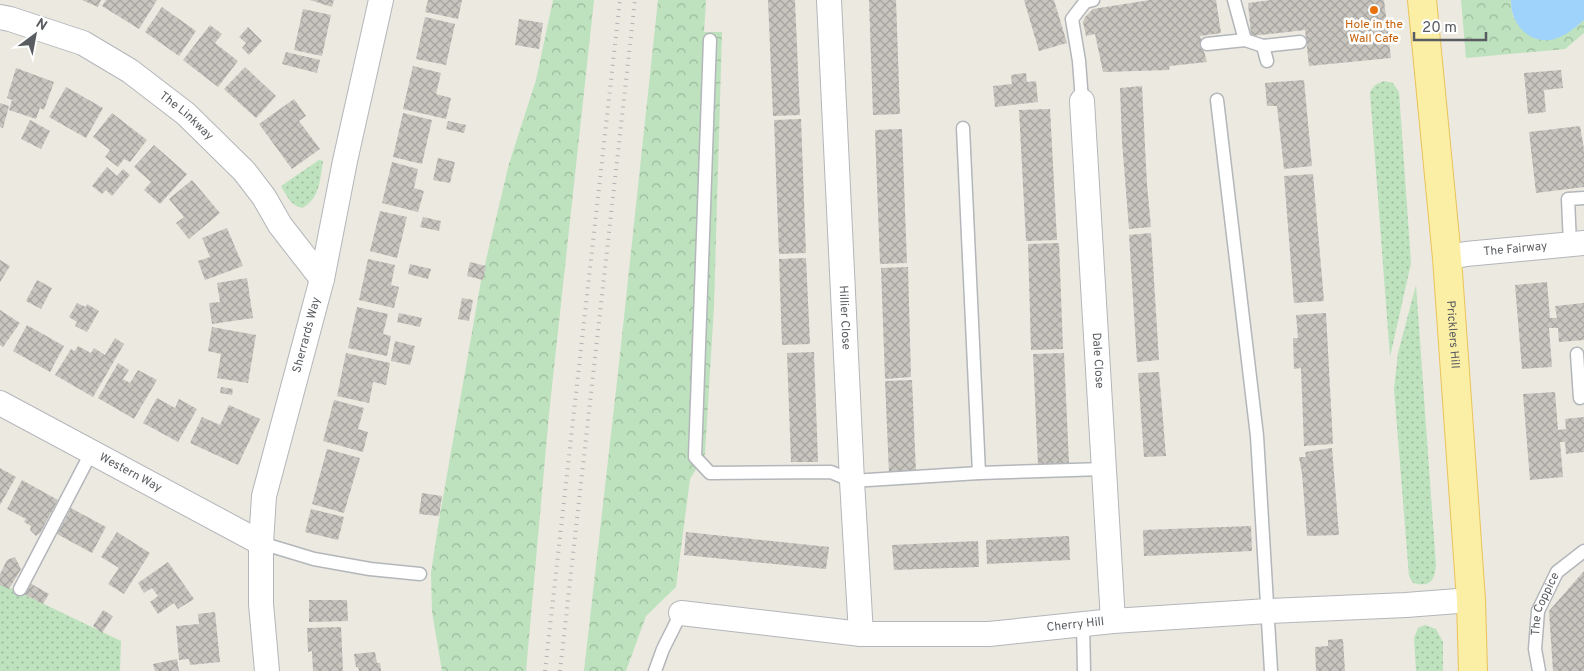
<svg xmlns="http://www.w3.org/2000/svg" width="1584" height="671" font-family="Overpass,sans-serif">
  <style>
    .grass { fill: url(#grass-dots) }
    .forest { fill: url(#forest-crowns) }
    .water { fill: #a0d3fb }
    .building { fill: url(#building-cross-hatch) }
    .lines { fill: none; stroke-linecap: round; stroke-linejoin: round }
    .lane-casing { stroke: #b3b6ba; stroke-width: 15 }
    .street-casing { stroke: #b3b6ba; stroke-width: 26 }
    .primary-casing { stroke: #eac35a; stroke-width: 30 }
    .lane { stroke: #fff; stroke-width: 12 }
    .street { stroke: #fff; stroke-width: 24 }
    .primary { stroke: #fbeea5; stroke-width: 28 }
    .rail { stroke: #b1b2b2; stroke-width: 4; stroke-dasharray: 1 6; stroke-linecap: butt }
    .food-dot { fill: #e8710a; stroke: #fff; stroke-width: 2 }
    .labels { text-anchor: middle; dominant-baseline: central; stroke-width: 5; stroke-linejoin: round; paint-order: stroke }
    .food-label { font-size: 12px; fill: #c56008; stroke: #fff }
    .street-label { font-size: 12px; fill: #595c60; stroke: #fff }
  </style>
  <defs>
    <pattern id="grass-dots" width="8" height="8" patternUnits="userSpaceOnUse" patternTransform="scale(1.25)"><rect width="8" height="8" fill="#bde2bd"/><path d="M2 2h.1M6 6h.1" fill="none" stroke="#9dba9d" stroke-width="1.8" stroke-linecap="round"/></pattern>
    <pattern id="forest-crowns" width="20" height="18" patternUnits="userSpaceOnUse" patternTransform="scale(1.25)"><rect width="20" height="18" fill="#bde2bd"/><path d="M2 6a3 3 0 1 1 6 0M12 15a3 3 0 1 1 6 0" fill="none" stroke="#9dba9d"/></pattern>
    <pattern id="building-cross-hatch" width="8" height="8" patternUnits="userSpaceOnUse" patternTransform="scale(1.25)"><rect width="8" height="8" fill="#c8c5bf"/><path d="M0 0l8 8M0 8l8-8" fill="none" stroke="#a5a39f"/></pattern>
  </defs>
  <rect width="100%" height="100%" fill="#ebe9e0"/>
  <!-- grass -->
  <path class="grass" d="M1384,81L1393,83L1399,92L1411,263L1390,357L1370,92L1375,85Z
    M319,160L323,161C320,179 320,199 302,208C290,205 287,196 281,186Z
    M1416,285L1436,566C1434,582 1430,587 1413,583L1409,576L1394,389L1398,353Z
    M0,583L121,641L120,671H0Z
    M1425,625L1436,629L1443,642V671H1416L1414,638L1418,628Z"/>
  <!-- forest -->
  <path class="forest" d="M553,0H594L549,414L526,671H442L432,612L431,573L438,526L481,281L509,164L536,80Z
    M658,0H706L704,32H722L714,306L705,454L690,479L676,587L646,616L626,671H584L619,364Z
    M1461,0H1511L1513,17L1574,28L1584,20V33L1565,49L1466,58Z"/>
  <!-- water -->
  <path class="water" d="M1511,0H1584V20C1575,28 1563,38 1550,40C1527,43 1510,22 1511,0Z"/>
  <!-- building -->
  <path class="building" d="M82,0H101L98,7Z
    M106,0H157L139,29L102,6Z
    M310,0H334L332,7Z
    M428,0H462L458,19L425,12Z
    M768,0H795L800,115L773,116Z
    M869,0H896L900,114L873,115Z
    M1024,0H1054L1067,43L1039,51Z
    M1150,0H1216L1221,33L1200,36L1207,62L1170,66L1169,70L1103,72L1095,34L1086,36L1083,22L1085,17L1093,9Z
    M1271,0H1384L1391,58L1309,66L1305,30L1251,36L1248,3Z
    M162,7L196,31L179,56L145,32Z
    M303,9L331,15L322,56L294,50Z
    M425,17L455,24L446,65L416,59Z
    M519,19L543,23L539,49L515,45Z
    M210,25L222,34L215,43L238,61L218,87L183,60Z
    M248,27L262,41L249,55L242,48L246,43L239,37Z
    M286,52L320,60L317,73L282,64Z
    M413,66L441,73L436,94L451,98L446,119L403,109Z
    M245,67L276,96L256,118L224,89Z
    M16,68L54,82L44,110L40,108L36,119L9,110L12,100L7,98Z
    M1561,70L1563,88L1544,90L1546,112L1528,114L1524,73Z
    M1026,73L1027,82L1036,81L1038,102L995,107L993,86L1012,84L1011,75Z
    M1304,80L1312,166L1284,169L1277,106H1267L1265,83Z
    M1142,86L1147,185L1151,227L1129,229L1122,142L1120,88Z
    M66,87L103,108L86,138L49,117Z
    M294,99L306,116L299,121L320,149L292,169L259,124Z
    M0,103L9,106L3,128L0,127Z
    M1050,109L1057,240L1026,241L1019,110Z
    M112,113L147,140L130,162L124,159L118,167L105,157L110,150L93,137Z
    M403,113L432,120L422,164L393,157Z
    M801,119L806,253L779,254L774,120Z
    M30,120L50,131L41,149L21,139Z
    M448,121L466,125L464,133L446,129Z
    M1580,126L1584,149V187L1536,193L1529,132Z
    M902,129L907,263L880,264L875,130Z
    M154,145L187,174L160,204L144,190L151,182L134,167Z
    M438,158L455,162L450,183L433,180Z
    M392,162L418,169L414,188L424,191L418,212L382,203Z
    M107,167L117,176L123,169L130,175L112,196L106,190L102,194L92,186Z
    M1313,174L1324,301L1294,303L1284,176Z
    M192,180L220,213L189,239L176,223L184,217L169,199Z
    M380,211L407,217L397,258L370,251Z
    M423,217L441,221L439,231L420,227Z
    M227,228L243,266L205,280L198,261L210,257L202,238Z
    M1151,233L1159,360L1137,362L1129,235Z
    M1059,243L1063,349L1031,350L1028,244Z
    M806,258L810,344L782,345L779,259Z
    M368,259L395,265L391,285L399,287L394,308L359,300Z
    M0,260L10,266L0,282Z
    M470,262L486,266L483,280L467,276Z
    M410,264L431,269L428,279L408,274Z
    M908,267L911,377L885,379L881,268Z
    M247,278L253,318L212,324L209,303L220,302L217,283Z
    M37,280L52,288L41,309L26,301Z
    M1547,282L1550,318H1557L1555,306L1584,303V340L1559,342L1558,328H1549L1552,367L1522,369L1515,285Z
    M462,298L473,300L469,321L458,319Z
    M77,303L86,307L87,304L99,311L87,332L75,326L77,322L69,317Z
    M357,307L388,314L383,334L391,336L387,356L348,348Z
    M0,310L20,323L3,347L0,345Z
    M399,313L422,318L420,327L397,322Z
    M1326,313L1333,444L1304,446L1301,368L1294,369L1293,338H1298L1296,315Z
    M27,325L64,346L50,372L13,351Z
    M212,327L256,335L248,383L217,378L221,354L208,351Z
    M115,338L124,344L93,397L55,375L71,349L75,351L78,346L91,353L94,348L105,355Z
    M395,341L415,346L410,365L391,361Z
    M814,352L818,462H791L787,353Z
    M346,353L390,363L386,385L373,382L369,403L337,396Z
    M1064,353L1069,464L1038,465L1033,354Z
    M118,363L129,370L123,379L130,383L138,370L157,380L134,419L98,398Z
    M1159,372L1166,456L1144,457L1138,373Z
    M912,380L916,472L889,473L885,381Z
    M221,387L233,389L232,395L220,393Z
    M1555,392L1558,430L1566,429L1565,419L1584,417V452L1566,454L1565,442H1560L1563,477L1530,480L1523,394Z
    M157,398L175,408L179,399L197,409L178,442L143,423Z
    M334,400L364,408L358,429L368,432L363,452L323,441Z
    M229,405L260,419L238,465L190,443L202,417L220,425Z
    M1332,448L1339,535L1307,536L1302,473L1299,457H1306L1305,452Z
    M327,449L360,458L344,513L312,504Z
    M0,468L16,477L0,505Z
    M22,480L58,500L40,533L36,536L30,530L31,526L24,522L26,519L7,509Z
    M422,493L442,496L439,516L419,514Z
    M71,508L106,527L92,553L57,534Z
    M311,509L344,517L338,540L305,532Z
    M1251,526L1252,551L1144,556L1143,530Z
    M117,532L150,553L124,594L108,584L119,568L101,557Z
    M686,532L829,547L826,569L684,555Z
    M1069,536L1070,560L987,564L986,540Z
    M978,541L979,567L894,570L892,545Z
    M15,557L21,569L9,589L0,585V574L7,560Z
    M168,562L194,599L178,609L174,603L158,614L150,602L158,596L152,588L144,593L138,583Z
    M1584,571V671H1553L1549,611Z
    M30,583L49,594L43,604L24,594Z
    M309,600H347L348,621L309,622Z
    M103,610L113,616L102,633L93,626Z
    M215,612L220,662L190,665L189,659L179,660L176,626L199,624L198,614Z
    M341,627L343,671H313L312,651L308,652L307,628Z
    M1343,639L1345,671H1316L1315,647L1328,646V640Z
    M375,652L377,663H380L381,671H359L358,667H356L354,654Z
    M177,659L179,671H155L153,664Z"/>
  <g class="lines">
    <defs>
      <g id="lane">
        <path d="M1234,0L1245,40"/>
        <path d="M710,40L695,457L710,473L831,472L852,481L979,473L1104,469"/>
        <path d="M1207,44L1245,40L1263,46L1267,61"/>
        <path d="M1263,46L1300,42"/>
        <path d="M1217,100L1257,436L1271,671"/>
        <path d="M1082,101L1079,61L1072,19L1085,2L1093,0"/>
        <path d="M963,128L979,473"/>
        <path d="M1570,244L1568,199L1584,198"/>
        <path d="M1577,354L1580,398"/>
        <path d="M261,543L314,559L370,569L420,574"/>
        <path d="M20,589L91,453"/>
        <path d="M1083,624L1084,671"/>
        <path d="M655,671L663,649L681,613"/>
        <path id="s1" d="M1539,671L1535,649L1538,611L1557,572L1584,551"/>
      </g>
      <g id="street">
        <path id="s2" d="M829,0L852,481L861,634"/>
        <path id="s3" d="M0,17L10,19L83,43L130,71L186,114L244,171L264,197L280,225L322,279"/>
        <path id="s4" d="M1082,101L1113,621"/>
        <path id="s5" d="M1447,258L1466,254L1584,243"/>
        <path id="s6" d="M0,403L261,543"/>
        <path id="s7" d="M681,613L861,634H989L1113,621L1268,611L1406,605L1471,600"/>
        <path id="s8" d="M267,671L261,604V543L264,496L322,279L345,161L381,0"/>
      </g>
      <g id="primary">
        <path id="s9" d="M1422,0L1447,258L1471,600L1473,671"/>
      </g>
    </defs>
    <!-- lane casing -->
    <use href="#lane" class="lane-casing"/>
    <!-- street casing -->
    <use href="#street" class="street-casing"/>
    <!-- primary casing -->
    <use href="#primary" class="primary-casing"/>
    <!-- lane -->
    <use href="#lane" class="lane"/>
    <!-- street -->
    <use href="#street" class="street"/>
    <!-- primary -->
    <use href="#primary" class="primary"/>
    <!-- rail -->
    <path class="rail" d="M545,671L620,0
      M560,671L635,0"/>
  </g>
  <!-- markers -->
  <circle class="food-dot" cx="1374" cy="10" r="5"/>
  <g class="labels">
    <!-- food labels -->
    <g class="food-label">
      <text x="1374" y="25">Hole in the<tspan x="1374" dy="14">Wall Cafe</tspan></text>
    </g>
    <!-- street labels -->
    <g class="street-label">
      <text stroke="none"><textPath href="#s3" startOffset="214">The Linkway</textPath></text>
      <text stroke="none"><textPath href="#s5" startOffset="69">The Fairway</textPath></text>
      <text stroke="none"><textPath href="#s2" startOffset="318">Hillier Close</textPath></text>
      <text stroke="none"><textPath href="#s8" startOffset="342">Sherrards Way</textPath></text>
      <text stroke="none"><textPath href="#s9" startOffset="336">Pricklers Hill</textPath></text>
      <text stroke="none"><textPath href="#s4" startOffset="260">Dale Close</textPath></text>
      <text stroke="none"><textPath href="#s6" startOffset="148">Western Way</textPath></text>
      <text stroke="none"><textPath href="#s1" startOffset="69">The Coppice</textPath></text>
      <text stroke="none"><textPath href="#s7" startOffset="396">Cherry Hill</textPath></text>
    </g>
  </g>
  <!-- north arrow -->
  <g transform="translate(35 35) rotate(32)" stroke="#ffffff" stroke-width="4" paint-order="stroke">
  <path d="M0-4L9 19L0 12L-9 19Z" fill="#595c60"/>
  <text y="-8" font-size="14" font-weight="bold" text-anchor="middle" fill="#595c60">N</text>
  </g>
  <!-- scale -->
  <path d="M1414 32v8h72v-8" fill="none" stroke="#595c60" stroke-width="2.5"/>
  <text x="1422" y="32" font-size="15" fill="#595c60" stroke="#ffffff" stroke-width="4" paint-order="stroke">20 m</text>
</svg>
